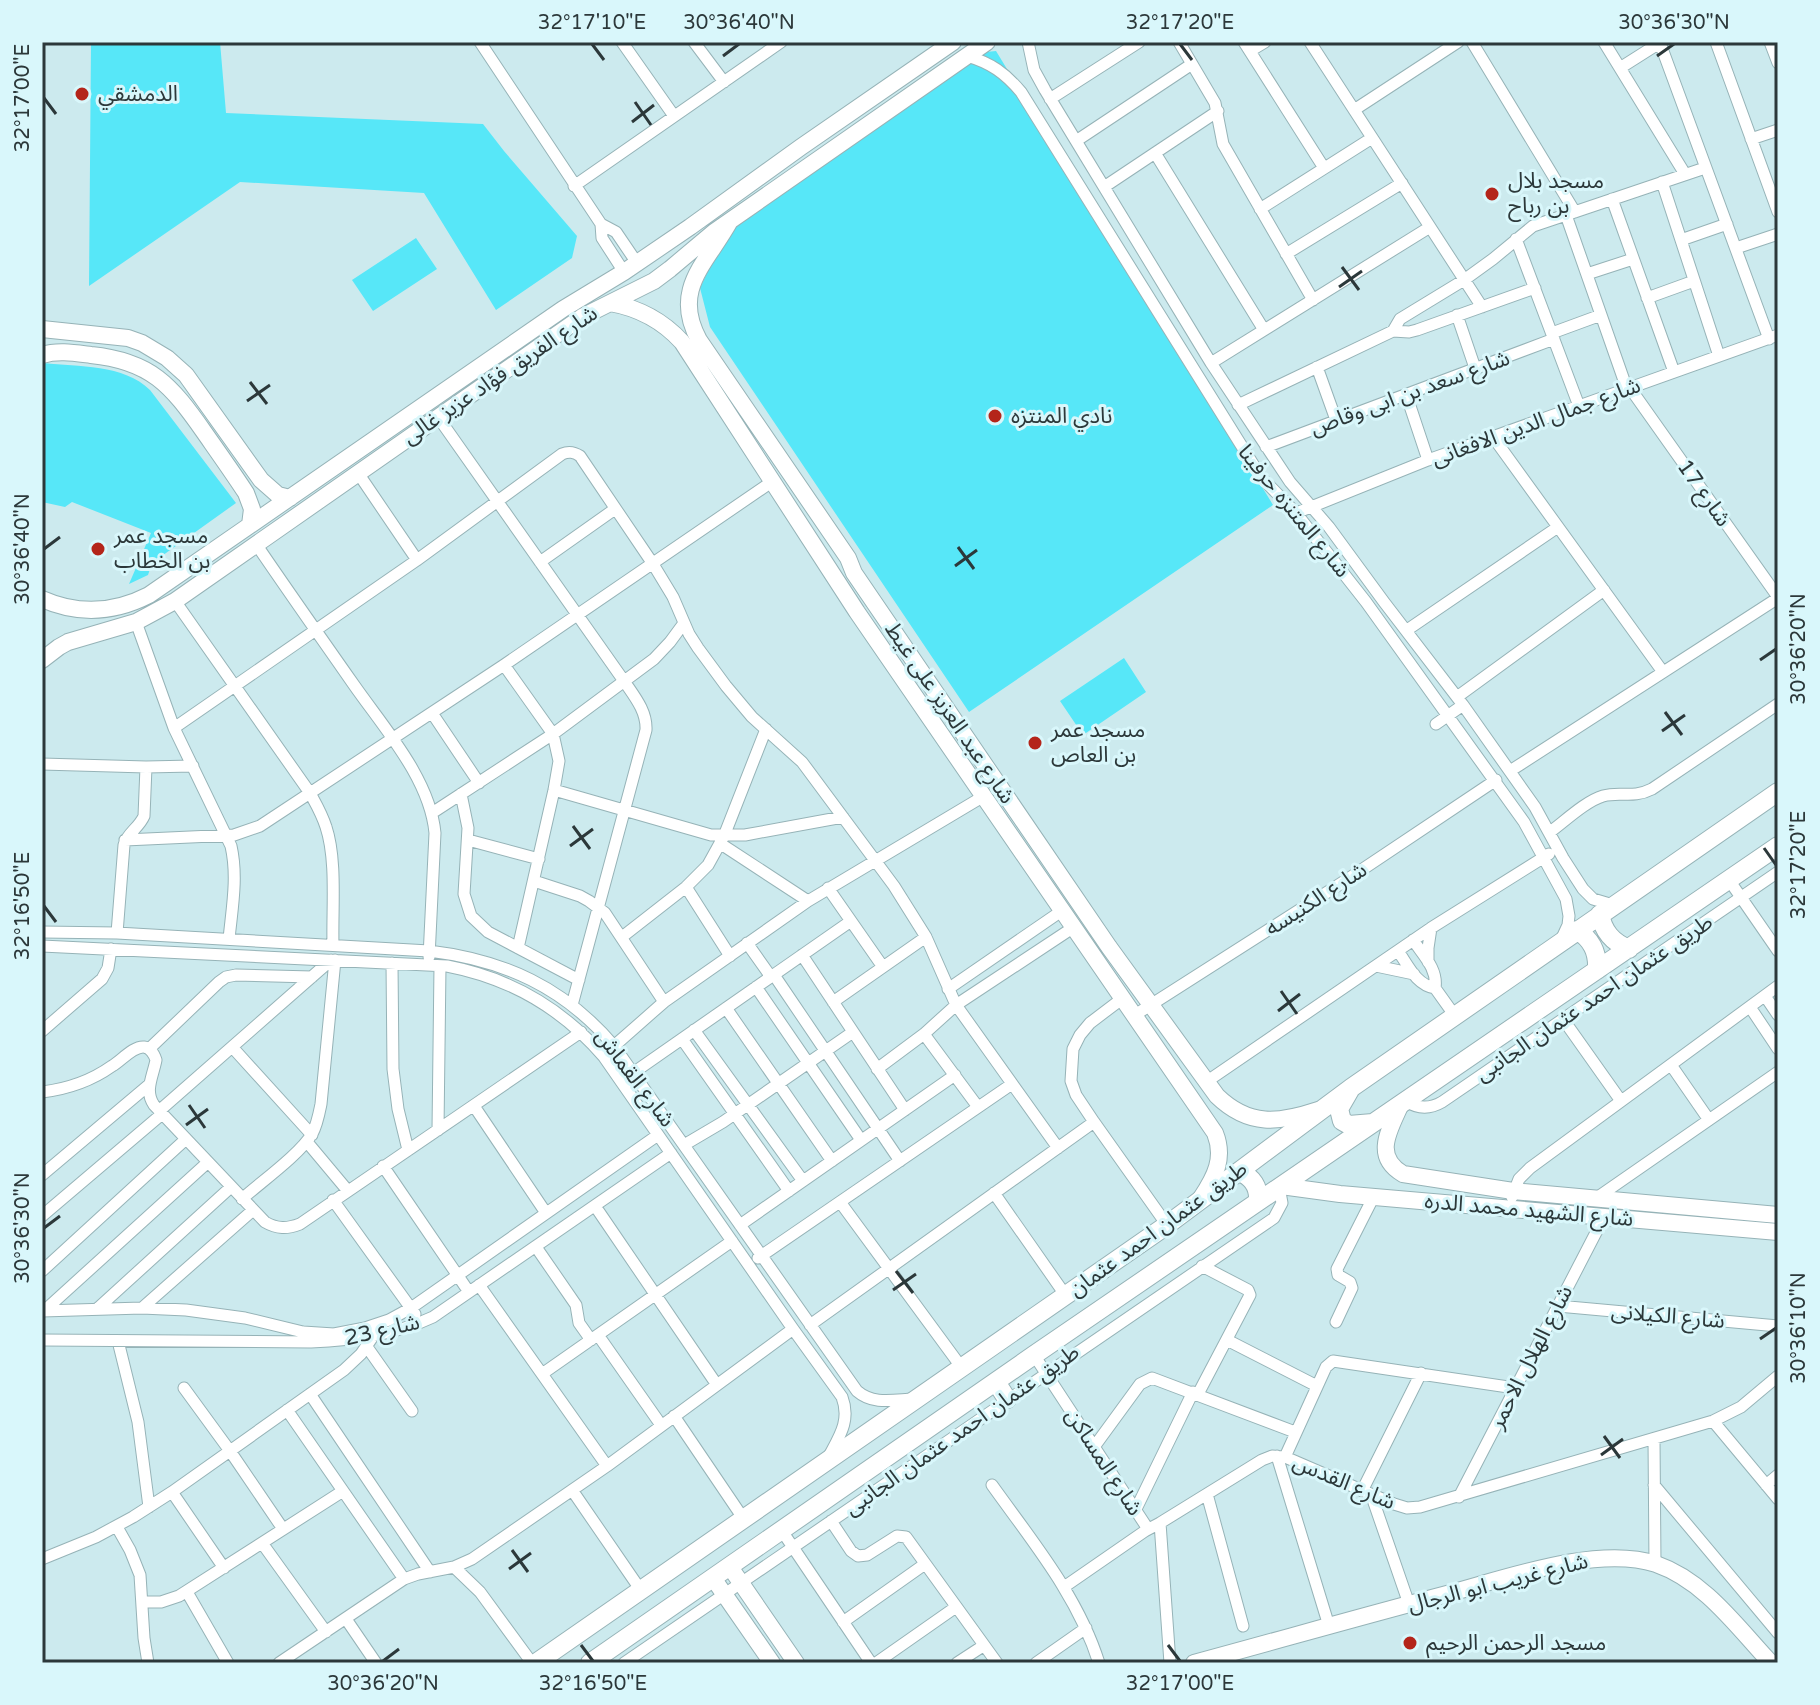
<svg xmlns="http://www.w3.org/2000/svg" width="1820" height="1705" font-family="'Varela Round','Noto Sans Arabic',sans-serif">
  <style>
    .green { fill: #57e7f8 }
    .lines { fill: none; stroke-linecap: round; stroke-linejoin: round }
    .street-casing { stroke: #96b3b7; stroke-width: 13 }
    .secondary-casing { stroke: #96b3b7; stroke-width: 18 }
    .primary-casing { stroke: #96b3b7; stroke-width: 20 }
    .street { stroke: #fff; stroke-width: 11 }
    .secondary { stroke: #fff; stroke-width: 16 }
    .primary { stroke: #fff; stroke-width: 18 }
    .ticks { fill: none; stroke: #2c383a; stroke-width: 3 }
    .poi-dot { fill: #b4251a; stroke: #d9f7fb; stroke-width: 3 }
    .labels { text-anchor: middle; dominant-baseline: central; stroke-width: 6; stroke-linejoin: round; paint-order: stroke }
    .poi-label { font-size: 22px; fill: #2c383a; stroke: #d9f7fb; text-anchor: start }
    .street-label { font-size: 22px; fill: #2c383a; stroke: #d9f7fb }
    .neatline { fill: none; stroke: #2c383a; stroke-width: 3 }
    .ticks-label { font-size: 20px; text-anchor: middle; fill: #2c383a }
  </style>
  <rect width="100%" height="100%" fill="#cceaee"/>
  <!-- green -->
  <path class="green" d="M91,42H220L226,113L483,124L504,151L577,236L572,258L496,310L424,193L240,182L89,286Z
    M996,51L1273,505L969,712L710,327L700,288L720,245L736,226L977,58L986,52Z
    M416,238L437,269L373,311L352,280Z
    M44,363C78,367 124,364 150,390L236,503L152,563L148,575L129,584L151,533L72,502L65,507L42,502V364Z
    M1124,658L1146,692L1083,735L1060,701Z"/>
  <g class="lines">
    <defs>
      <path id="street" d="M480,42L601,224L602,238L624,272
        M622,42L674,116
        M694,42L724,82
        M1028,42L1034,70L1045,90L1211,363L1290,482L1329,527L1384,602L1463,705L1535,807L1563,858L1583,889L1593,899L1613,905
        M1179,42L1215,103L1223,144L1313,300
        M1244,42L1324,168
        M1310,42L1482,307
        M1472,42L1575,212
        M1604,42L1685,174
        M1716,42L1778,212
        M1770,42L1778,63
        M1660,43L1769,339
        M1250,51L1265,42
        M967,56C991,63 1005,73 1021,92L1261,477L1296,513L1366,602L1524,822L1566,899L1569,916L1568,925L1562,938
        M1620,68L1661,42
        M1050,99L1139,42
        M1354,110L1458,42
        M1751,139L1778,130
        M1076,141L1192,64
        M1155,153L1264,330
        M1662,182L1719,356
        M574,186L781,42
        M1104,187L1218,111
        M1612,199L1674,372
        M1260,209L1372,138
        M1566,215L1627,389
        M601,224L616,232L637,263
        M1516,239L1579,406
        M1681,240L1727,224
        M1736,248L1778,234
        M1286,254L1402,183
        M1587,274L1633,259
        M1647,298L1694,281
        M1457,315L1475,368
        M1393,331L1400,319L1464,280L1493,259L1533,226L1705,168
        M1552,333L1601,315
        M1211,363L1430,227
        M1317,367L1336,420
        M1630,388L1778,597
        M1406,394L1428,460
        M1238,405L1393,331L1409,332L1417,330L1535,288
        M438,417L624,681C634,696 647,711 646,730L572,1005
        M1493,437L1663,672
        M1266,447L1554,339
        M358,473L417,560
        M1296,513L1428,460L1778,335
        M256,544C288,591 321,638 354,685C384,728 430,779 435,833L429,957
        M540,562L615,509
        M175,601L310,793C316,804 322,814 326,827C337,860 332,909 333,945
        M136,622L174,728L231,846C238,877 232,908 229,939
        M1407,630L1558,527
        M504,665L553,734L559,761L554,790L518,948
        M1457,697L1604,590
        M432,713L479,783
        M1436,724L1463,705
        M174,728L417,560L562,454C569,451 574,452 580,456L653,564L673,597L689,634L698,648L726,686L752,717L802,762L894,886L926,937L956,1005L1058,1148
        M42,764L146,767L193,766
        M1510,771L1778,598
        M554,790L711,835H745L843,817
        M461,794L468,828L464,894L471,916L488,932L579,980
        M432,813L553,734L654,659L670,642L684,623
        M1550,832C1565,821 1586,801 1603,796C1621,791 1632,799 1652,789L1778,704
        M125,840L234,835L260,826L504,665L773,481
        M468,840L539,859
        M721,844L808,901
        M1729,880L1778,951
        M534,881L580,896L589,901L605,913L664,1002
        M686,887L730,956
        M828,888L883,967
        M42,932L117,933L429,951C504,960 564,987 614,1046L857,1391C873,1405 893,1400 913,1399
        M117,933L124,845C127,833 139,828 144,816L146,767
        M622,937L686,887L708,865L724,836L766,729
        M1413,940C1423,955 1438,969 1435,988L1455,1016
        M747,943L771,977
        M42,946L447,966C510,978 562,1008 604,1057L793,1329L842,1397C851,1421 839,1437 828,1458
        M1398,951C1408,965 1416,985 1435,988
        M802,955L905,1110
        M1428,962V948L1431,928
        M392,963L393,1069L398,1109L408,1150
        M1376,966L1414,974
        M774,975L900,1161
        M756,987L861,1140
        M948,989L1063,910
        M1765,996L1778,1015
        M1123,998L1090,1023L1080,1035L1073,1049L1071,1081L1076,1095L1094,1122L1167,1225
        M833,1002L926,937
        M1750,1007L1778,1049
        M726,1008L832,1161
        M1135,1015L1351,877L1496,780
        M1563,1019L1621,1101
        M694,1030L803,1181
        M42,1031L102,979L108,968L111,949
        M924,1034L978,1107
        M682,1039L789,1191
        M614,1046L664,1002L808,901L984,796
        M233,1048L312,1135
        M149,1049L219,982L226,977L236,975L312,977
        M1671,1065L1709,1120
        M877,1069L924,1034L956,1005L1074,927
        M633,1073L851,921
        M1206,1082L1431,928L1549,854
        M42,1092C67,1089 91,1081 112,1066C121,1061 133,1046 144,1047C151,1048 154,1054 156,1060C153,1076 144,1091 154,1105L265,1222C277,1229 287,1229 300,1224L581,1032
        M1406,1101C1418,1109 1430,1109 1442,1102L1778,872
        M474,1106L546,1213
        M159,1111L331,960
        M438,1130L440,966
        M307,1142L348,1191
        M684,1145L723,1122L853,1032
        M383,1166L469,1292
        M42,1175L150,1084
        M994,1193L1066,1296
        M1512,1197L1519,1179L1530,1168L1778,986
        M242,1199C261,1182 300,1154 312,1134C317,1125 319,1114 321,1104L335,960
        M1595,1199L1778,1072
        M333,1200L415,1314
        M840,1202L962,1368
        M595,1206L717,1385
        M42,1216L162,1114
        M740,1225L955,1075
        M536,1247L576,1305L579,1323L591,1340
        M758,1258L1012,1084
        M42,1271L186,1139
        M479,1285L607,1466
        M1558,1306L1778,1326
        M142,1308L253,1210
        M97,1309L231,1187
        M42,1311L142,1308L186,1310L245,1318L303,1332L334,1334L365,1328L389,1320L411,1308L658,1135
        M44,1311L207,1163
        M1336,1322L1352,1288L1350,1282L1338,1275L1337,1269L1374,1196
        M810,1325L1094,1122
        M598,1335L661,1425
        M42,1340L311,1342C353,1340 395,1335 433,1317L671,1153
        M1227,1340L1317,1386
        M118,1341L138,1422L149,1507
        M367,1347L412,1411
        M1034,1355L1148,1529
        M542,1374L732,1241
        M184,1388L230,1451L283,1529
        M310,1394L430,1572
        M1198,1394L1250,1295L1248,1290L1202,1266
        M287,1410L404,1579
        M674,1416L743,1518
        M1713,1421L1778,1499
        M1654,1439L1655,1564
        M1094,1447L1140,1384L1152,1378L1295,1432
        M1277,1456L1329,1626
        M1285,1457L1326,1367L1333,1361L1515,1388
        M992,1485C1032,1541 1078,1596 1099,1663
        M1654,1485L1778,1633
        M1766,1485L1778,1475
        M572,1490L640,1589
        M1362,1491L1421,1373
        M172,1492L224,1568
        M1207,1494L1243,1626
        M1371,1494L1409,1604
        M1459,1497L1604,1217
        M1135,1511L1193,1392
        M831,1521L851,1551L858,1556L867,1555L897,1536L906,1537L997,1663
        M1160,1523L1170,1663
        M117,1527L130,1550L140,1575L144,1638L148,1663
        M782,1531L871,1663
        M262,1543L326,1632
        M42,1559L96,1537L133,1517L172,1492L344,1370L361,1354L376,1332
        M454,1567L480,1592L532,1663
        M1064,1587L1145,1531L1160,1523L1262,1460L1272,1456L1285,1457L1394,1504L1407,1508L1420,1507L1713,1421L1741,1407L1778,1376
        M187,1592L228,1663
        M142,1602H161L179,1596L343,1491
        M346,1619L376,1663
        M843,1622L925,1564
        M279,1663L404,1579L418,1574L454,1567L472,1559L607,1466L793,1329
        M624,1663L1274,1218L1282,1203L1279,1187
        M876,1663L956,1607
        M957,1663L983,1646
        M1036,1663L1086,1628"/>
      <path id="secondary" d="M730,221C707,263 671,289 699,340L848,558L854,573L1109,947L1217,1096C1249,1127 1279,1123 1318,1110
        M610,303C639,308 662,320 682,342L857,612L1215,1133C1225,1158 1215,1177 1201,1198
        M42,329L128,338L142,343L167,358L186,375L261,480L278,495L290,498
        M42,355C58,350 75,353 91,355C151,361 171,385 204,432C218,452 233,473 246,493L252,509L250,525
        M42,599C78,615 114,613 149,595L563,309L624,272L690,227L801,147L953,42
        M42,660L59,647L68,642L136,622L175,601L582,317L654,281L670,269L714,232L987,42
        M1401,1104C1390,1129 1372,1156 1403,1174L1513,1191L1778,1215
        M1281,1186L1340,1194L1778,1232
        M730,1567L796,1663
        M713,1578L772,1663
        M1194,1663C1279,1640 1363,1616 1447,1594C1507,1578 1597,1545 1656,1564C1705,1581 1737,1627 1771,1663"/>
      <path id="primary" d="M1600,914C1603,931 1612,942 1629,949
        M1577,930C1592,940 1598,952 1597,970
        M1350,1090L1339,1109L1342,1121L1349,1125L1373,1123
        M1239,1172C1253,1177 1259,1187 1258,1201
        M996,1382L1007,1399
        M536,1663L1167,1225L1351,1088L1778,792
        M590,1663L1034,1355L1778,846"/>
    </defs>
    <!-- street casing -->
    <use href="#street" class="street-casing"/>
    <!-- secondary casing -->
    <use href="#secondary" class="secondary-casing"/>
    <!-- primary casing -->
    <use href="#primary" class="primary-casing"/>
    <!-- street -->
    <use href="#street" class="street"/>
    <!-- secondary -->
    <use href="#secondary" class="secondary"/>
    <!-- primary -->
    <use href="#primary" class="primary"/>
  </g>
  <!-- ticks -->
  <path class="ticks" d="M592,44L604,60M1180,44L1192,60M723,56L739,44M1657,56L1674,44M44,98L56,114M635,102L651,125M632,122L654,105M1342,267L1359,290M1339,287L1362,271M250,382L267,404M247,401L270,385M958,547L974,569M44,549L60,537M955,566L977,550M1760,660L1776,649M1665,712L1682,735M1662,731L1685,715M573,826L590,849M570,846L593,829M1764,848L1776,865M44,906L56,922M1281,991L1297,1014M1278,1011L1300,994M189,1105L205,1128M186,1125L208,1109M44,1228L60,1216M896,1271L913,1293M893,1290L916,1274M1760,1339L1776,1328M1604,1436L1620,1458M1601,1455L1623,1439M512,1550L528,1572M509,1569L531,1553M581,1645L593,1661M1168,1645L1180,1661M383,1661L399,1649"/>
  <!-- markers -->
  <g class="poi-dot">
    <circle cx="82" cy="94" r="8"/>
    <circle cx="1492" cy="194" r="8"/>
    <circle cx="995" cy="416" r="8"/>
    <circle cx="98" cy="549" r="8"/>
    <circle cx="1035" cy="743" r="8"/>
    <circle cx="1410" cy="1643" r="8"/>
  </g>
  <g class="labels">
    <!-- poi labels -->
    <g class="poi-label">
      <text x="98" y="94">الدمشقي</text>
      <text x="1508" y="181">مسجد بلال<tspan x="1508" dy="25">بن رباح</tspan></text>
      <text x="1011" y="416">نادي المنتزه</text>
      <text x="114" y="536">مسجد عمر<tspan x="114" dy="25">بن الخطاب</tspan></text>
      <text x="1051" y="730">مسجد عمر<tspan x="1051" dy="25">بن العاص</tspan></text>
      <text x="1426" y="1643">مسجد الرحمن الرحيم</text>
    </g>
    <!-- street labels -->
    <g class="street-label">
      <text transform="translate(500 375) rotate(-34)">شارع الفريق فؤاد عزيز غالى</text>
      <text transform="translate(1410 393) rotate(-20)">شارع سعد بن ابى وقاص</text>
      <text transform="translate(1536 422) rotate(-20)">شارع جمال الدين الافغانى</text>
      <text transform="translate(1704 493) rotate(55)">شارع 17</text>
      <text transform="translate(1294 511) rotate(51)">شارع المتنزه حرفينا</text>
      <text transform="translate(950 713) rotate(56)">شارع عبد العزيز على غيط</text>
      <text transform="translate(1316 899) rotate(-33)">شارع الكنيسه</text>
      <text transform="translate(1594 998) rotate(-34)">طريق عثمان احمد عثمان الجانبى</text>
      <text transform="translate(635 1078) rotate(53)">شارع القماش</text>
      <text transform="translate(1529 1210) rotate(5)">شارع الشهيد محمد الدره</text>
      <text transform="translate(1158 1229) rotate(-36)">طريق عثمان احمد عثمان</text>
      <text transform="translate(1668 1316) rotate(5)">شارع الكيلانى</text>
      <text transform="translate(382 1330) rotate(-13)">شارع 23</text>
      <text transform="translate(1531 1357) rotate(-63)">شارع الهلال الاحمر</text>
      <text transform="translate(962 1430) rotate(-35)">طريق عثمان احمد عثمان الجانبى</text>
      <text transform="translate(1104 1462) rotate(57)">شارع المساكن</text>
      <text transform="translate(1344 1482) rotate(23)">شارع القدس</text>
      <text transform="translate(1498 1583) rotate(-14)">شارع غريب ابو الرجال</text>
    </g>
  </g>
  <!-- border -->
  <rect width="1820" height="1705" fill="none" stroke="#d9f7fb" stroke-width="88"/>
  <rect x="44" y="44" width="1732" height="1617" class="neatline"/>
  <g class="ticks-label">
    <text x="592" y="29">32°17'10"E</text>
    <text x="739" y="29">30°36'40"N</text>
    <text x="1180" y="29">32°17'20"E</text>
    <text x="1674" y="29">30°36'30"N</text>
    <text transform="translate(22 98) rotate(-90)" y="7">32°17'00"E</text>
    <text transform="translate(22 549) rotate(-90)" y="7">30°36'40"N</text>
    <text transform="translate(1798 649) rotate(-90)" y="7">30°36'20"N</text>
    <text transform="translate(1798 865) rotate(-90)" y="7">32°17'20"E</text>
    <text transform="translate(22 906) rotate(-90)" y="7">32°16'50"E</text>
    <text transform="translate(22 1228) rotate(-90)" y="7">30°36'30"N</text>
    <text transform="translate(1798 1328) rotate(-90)" y="7">30°36'10"N</text>
    <text x="383" y="1690">30°36'20"N</text>
    <text x="593" y="1690">32°16'50"E</text>
    <text x="1180" y="1690">32°17'00"E</text>
  </g>
</svg>
